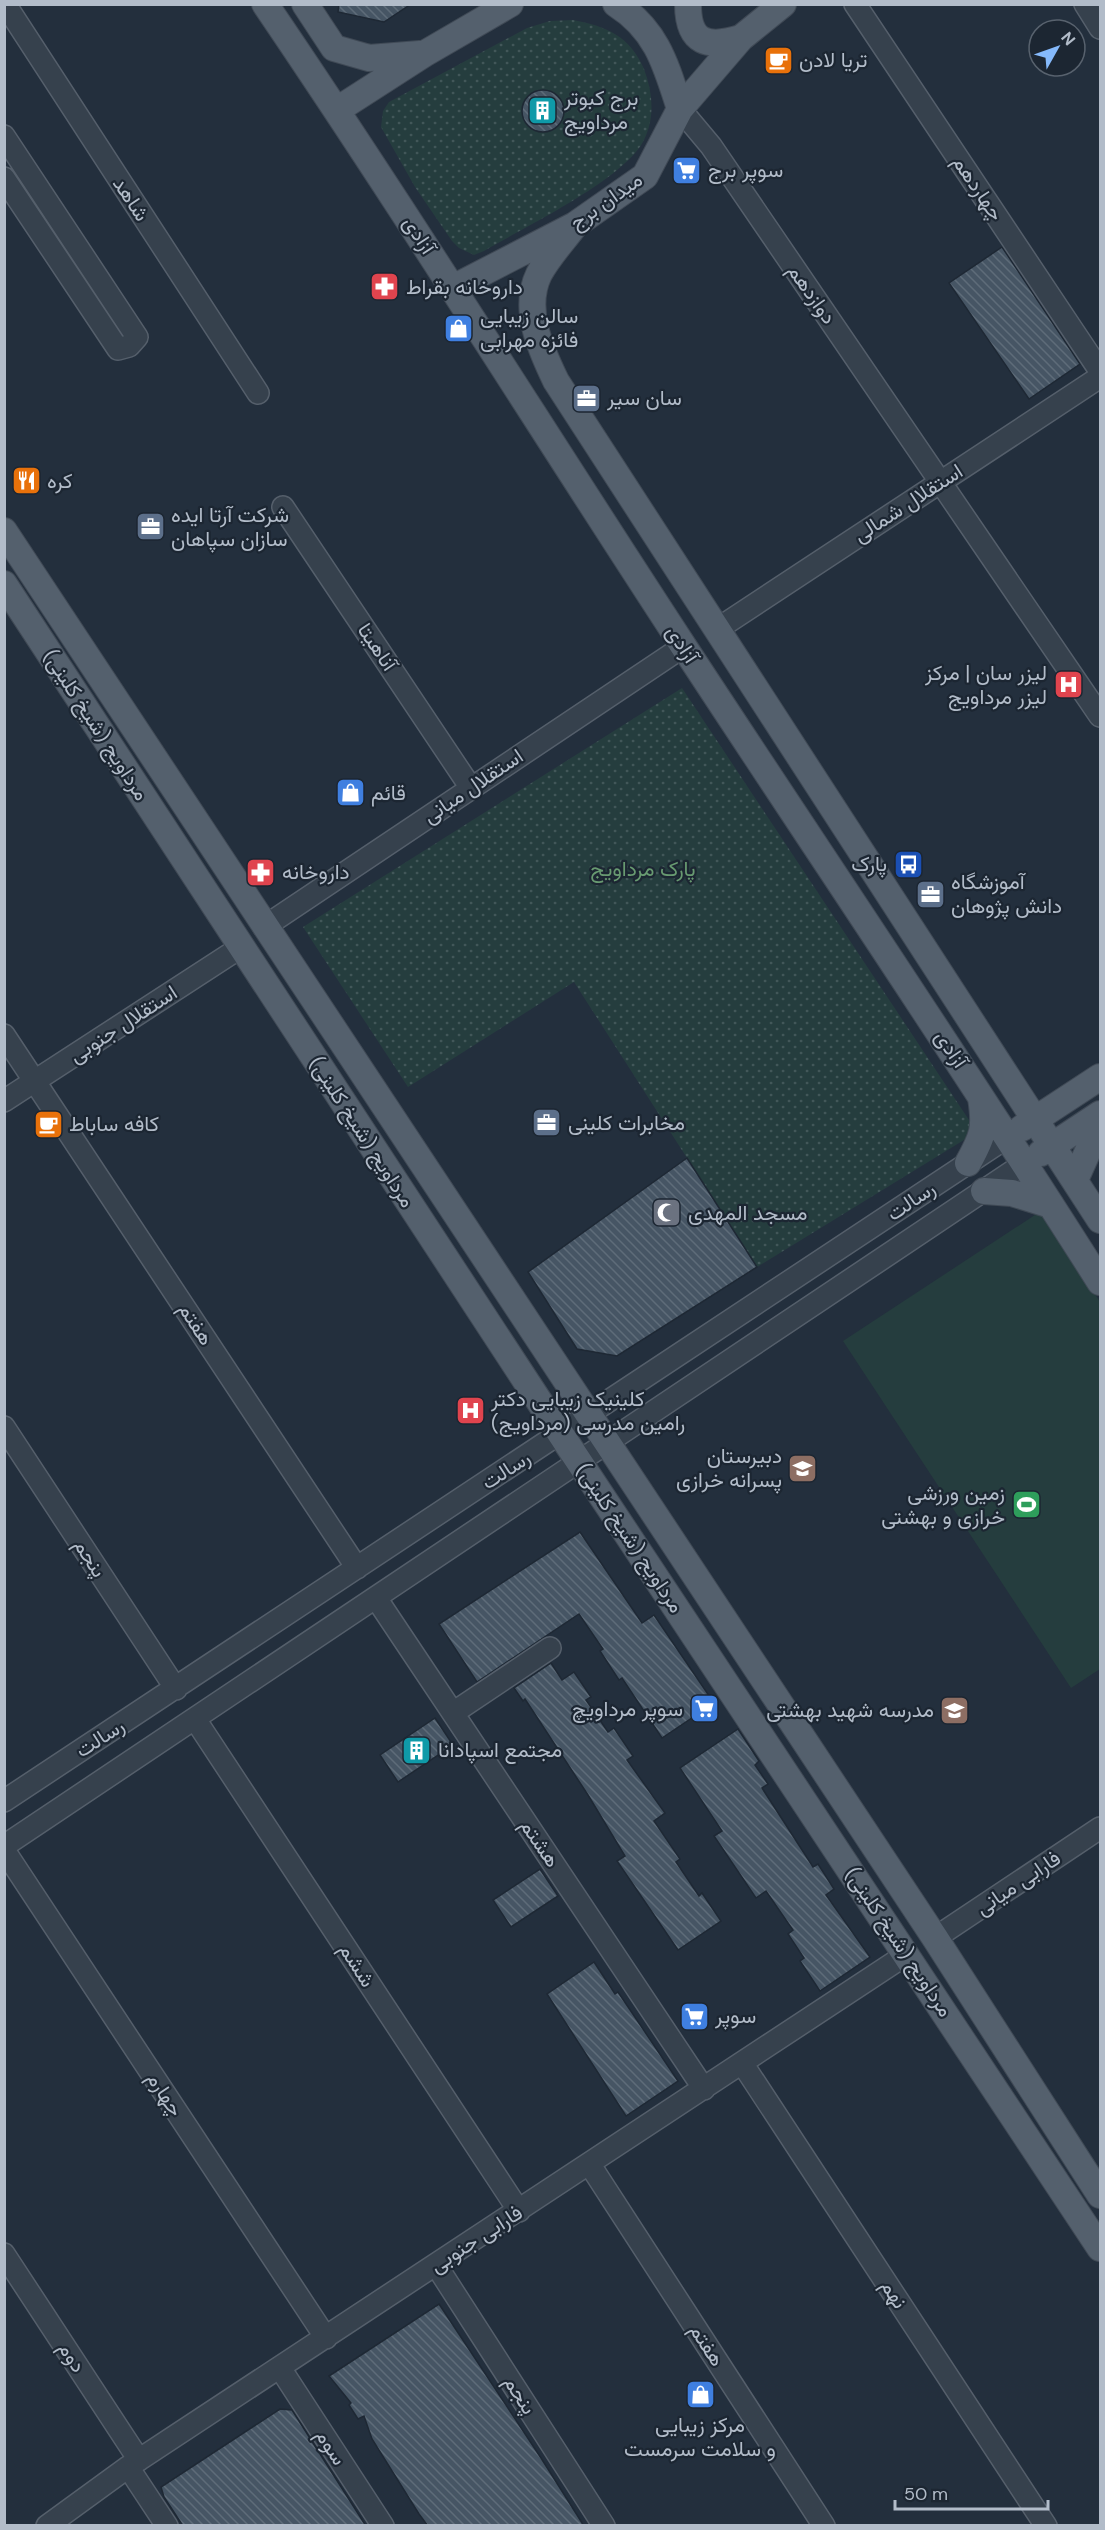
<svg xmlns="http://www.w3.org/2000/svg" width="1105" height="2530" font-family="'DM Sans',Vazirmatn,sans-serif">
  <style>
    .park { fill: url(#park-dots) }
    .pitch { fill: #253d3e }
    .building { fill: url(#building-back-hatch); stroke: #1e2834; stroke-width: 1.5 }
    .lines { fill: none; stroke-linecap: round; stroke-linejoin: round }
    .minor-casing { stroke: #555f6b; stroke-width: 24 }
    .major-casing { stroke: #404a56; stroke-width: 28 }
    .minor { stroke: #36414d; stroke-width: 21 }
    .major { stroke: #54606d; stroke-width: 26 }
    .labels { text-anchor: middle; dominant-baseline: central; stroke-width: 4.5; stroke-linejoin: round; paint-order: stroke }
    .poi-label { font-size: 21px; fill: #b2bcc9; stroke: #1c2632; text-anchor: start }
    .street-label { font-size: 21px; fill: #b2bcc9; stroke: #1c2632 }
    .park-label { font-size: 21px; fill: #689a71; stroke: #1c2632 }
  </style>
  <defs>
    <pattern id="park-dots" width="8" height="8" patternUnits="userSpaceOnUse" patternTransform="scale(1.5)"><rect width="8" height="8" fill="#253d3e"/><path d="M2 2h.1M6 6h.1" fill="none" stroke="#425759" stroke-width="1.8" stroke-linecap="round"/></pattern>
    <pattern id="building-back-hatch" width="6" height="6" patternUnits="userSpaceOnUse" patternTransform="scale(1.5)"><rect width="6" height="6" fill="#465564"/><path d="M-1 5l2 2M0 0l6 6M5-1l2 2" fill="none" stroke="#5e6c79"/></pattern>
  </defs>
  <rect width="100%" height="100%" fill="#232f3d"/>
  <!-- park -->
  <path class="park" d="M573,20C606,26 630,36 644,69C653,93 655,117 644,140C625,179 523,228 484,251L474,255L459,248L452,241L415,187L381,127L383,111L389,102L527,28L550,21Z
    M682,688L977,1132L757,1267L574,982L408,1087L303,927Z"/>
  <!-- pitch -->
  <path class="pitch" d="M1041,1211L1100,1302V1669L1071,1688L843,1341Z"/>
  <!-- building -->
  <path class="building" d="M339,4H411L384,22L338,12Z
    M522 111a21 21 0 1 1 42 0a21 21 0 1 1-42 0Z
    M1002,247L1080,364L1029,399L949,283Z
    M687,1158L757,1267L617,1356L577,1349L528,1272Z
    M580,1532L642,1623L654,1615L714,1703L662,1738L622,1678L619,1680L600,1651L603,1649L579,1614L477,1682L439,1624Z
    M551,1663L562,1680L574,1672L591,1697L586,1700L608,1732L614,1728L633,1756L627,1760L665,1813L654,1821L680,1859L676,1862L699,1896L702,1893L721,1921L678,1950L617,1861L625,1856L588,1795L525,1699L523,1701L514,1688Z
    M435,1718L453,1745L398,1782L380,1755Z
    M738,1729L759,1761L755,1765L768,1784L762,1788L813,1867L818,1864L834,1889L826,1895L870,1957L820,1991L800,1961L804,1958L788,1934L793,1930L766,1891L756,1898L714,1836L722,1831L680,1768Z
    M540,1869L558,1896L511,1927L493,1900Z
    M594,1962L615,1994L618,1992L678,2081L626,2116L547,1994Z
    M439,2304L541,2458L584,2526H428L419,2514L372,2439L364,2416L358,2419L349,2405L351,2403L329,2376Z
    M280,2409L292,2410L366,2526H183L164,2497L161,2487Z"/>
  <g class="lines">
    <defs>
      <path id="minor" d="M5,4L258,393
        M855,4L1100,371
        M1085,4L1100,28
        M680,109L711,146L1100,716
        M4,136L137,337L129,346L118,349L4,178
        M283,507L471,788
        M716,630L1100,377
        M264,927L684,646
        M4,1035L357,1568
        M4,1101L241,947
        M4,1427L176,1689
        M376,1598L704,2089
        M453,1713L550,1648
        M195,1719L519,2211
        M4,1801L1009,1136
        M4,1846L1025,1163
        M4,1850L326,2338
        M935,1938L1100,1828
        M742,2063L1046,2526
        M590,2165L824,2526
        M4,2254L139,2460
        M436,2265L604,2526
        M280,2368L383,2526
        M128,2467L167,2526
        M47,2526L128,2467L907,1954"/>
      <path id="major" d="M265,4C409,216 544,433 684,647C823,859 965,1068 1100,1282
        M305,4L334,48L369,58L420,54
        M688,4C688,44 708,48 741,38
        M680,109L741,38L783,4
        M337,110L424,54L510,4
        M575,225C563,241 548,257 539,274C522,309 541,350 556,381L1100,1220
        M453,288L575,225L645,176L680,109C666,65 657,30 616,4
        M4,531L935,1938L1100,2195
        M4,584L558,1430L1100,2248
        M1022,1128L1100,1077
        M1041,1153L1100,1114
        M968,1163C983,1136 986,1128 981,1098
        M1075,1180L1100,1124
        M984,1191L1012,1193L1051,1205"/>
    </defs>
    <!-- minor casing -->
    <use href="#minor" class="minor-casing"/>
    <!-- major casing -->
    <use href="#major" class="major-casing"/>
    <!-- minor -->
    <use href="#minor" class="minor"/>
    <!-- major -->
    <use href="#major" class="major"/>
  </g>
  <!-- icons -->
  <defs>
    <symbol id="cafe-square" viewBox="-11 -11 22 22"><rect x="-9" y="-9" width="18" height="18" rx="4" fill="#e8710a" stroke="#1c2632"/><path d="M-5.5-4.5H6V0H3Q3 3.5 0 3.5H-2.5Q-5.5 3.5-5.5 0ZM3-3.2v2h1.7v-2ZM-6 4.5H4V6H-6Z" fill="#fff"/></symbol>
    <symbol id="building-square" viewBox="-11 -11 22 22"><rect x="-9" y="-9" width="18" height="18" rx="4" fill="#0f9aa8" stroke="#1c2632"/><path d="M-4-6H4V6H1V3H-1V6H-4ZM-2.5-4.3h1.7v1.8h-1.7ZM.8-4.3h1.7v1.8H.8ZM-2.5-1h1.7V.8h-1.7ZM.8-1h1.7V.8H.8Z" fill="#fff"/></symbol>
    <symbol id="supermarket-square" viewBox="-11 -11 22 22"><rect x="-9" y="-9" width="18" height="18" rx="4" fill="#3f7fe0" stroke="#1c2632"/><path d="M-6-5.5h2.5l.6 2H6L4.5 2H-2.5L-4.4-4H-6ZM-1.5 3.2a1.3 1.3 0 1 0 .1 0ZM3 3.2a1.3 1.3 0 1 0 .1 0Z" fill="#fff"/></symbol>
    <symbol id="pharmacy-square" viewBox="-11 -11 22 22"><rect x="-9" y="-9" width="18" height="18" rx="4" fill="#e0444e" stroke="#1c2632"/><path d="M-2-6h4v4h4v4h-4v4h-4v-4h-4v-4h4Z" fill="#fff"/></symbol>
    <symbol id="shop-square" viewBox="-11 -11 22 22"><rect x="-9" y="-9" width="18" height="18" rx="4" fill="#3f7fe0" stroke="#1c2632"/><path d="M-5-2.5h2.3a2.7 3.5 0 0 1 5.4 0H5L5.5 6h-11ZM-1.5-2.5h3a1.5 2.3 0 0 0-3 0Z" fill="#fff"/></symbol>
    <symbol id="office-square" viewBox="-11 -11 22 22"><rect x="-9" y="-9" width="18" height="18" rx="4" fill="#5c6f8a" stroke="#1c2632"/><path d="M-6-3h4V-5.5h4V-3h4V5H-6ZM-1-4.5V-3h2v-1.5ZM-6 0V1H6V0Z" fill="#fff"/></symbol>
    <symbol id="restaurant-square" viewBox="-11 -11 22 22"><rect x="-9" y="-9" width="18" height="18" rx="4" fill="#e8710a" stroke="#1c2632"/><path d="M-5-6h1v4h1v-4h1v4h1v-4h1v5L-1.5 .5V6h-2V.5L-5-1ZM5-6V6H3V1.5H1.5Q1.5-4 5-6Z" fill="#fff"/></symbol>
    <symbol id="hospital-square" viewBox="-11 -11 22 22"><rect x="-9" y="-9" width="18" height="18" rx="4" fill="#e0444e" stroke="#1c2632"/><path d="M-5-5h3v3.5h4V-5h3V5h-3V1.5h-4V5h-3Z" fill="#fff"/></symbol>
    <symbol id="bus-square" viewBox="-11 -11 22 22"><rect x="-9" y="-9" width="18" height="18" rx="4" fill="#1a4fb4" stroke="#1c2632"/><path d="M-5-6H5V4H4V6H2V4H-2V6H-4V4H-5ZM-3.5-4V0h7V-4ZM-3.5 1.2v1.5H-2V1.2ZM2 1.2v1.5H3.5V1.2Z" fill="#fff"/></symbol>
    <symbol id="mosque-square" viewBox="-11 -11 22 22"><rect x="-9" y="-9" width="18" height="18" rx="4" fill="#6b7280" stroke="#1c2632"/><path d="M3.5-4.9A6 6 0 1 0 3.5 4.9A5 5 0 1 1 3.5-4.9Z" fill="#fff"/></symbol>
    <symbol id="school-square" viewBox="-11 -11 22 22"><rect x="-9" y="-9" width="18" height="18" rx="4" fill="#8d6e63" stroke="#1c2632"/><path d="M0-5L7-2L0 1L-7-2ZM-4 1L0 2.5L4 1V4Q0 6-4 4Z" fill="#fff"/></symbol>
    <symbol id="stadium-square" viewBox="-11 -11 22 22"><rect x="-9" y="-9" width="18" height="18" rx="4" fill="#2e9e5b" stroke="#1c2632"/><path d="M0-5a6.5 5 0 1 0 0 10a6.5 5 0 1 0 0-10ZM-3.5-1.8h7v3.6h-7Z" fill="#fff"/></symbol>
  </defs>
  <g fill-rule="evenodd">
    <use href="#cafe-square" x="762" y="44" width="33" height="33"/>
    <use href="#building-square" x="526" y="94" width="33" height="33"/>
    <use href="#supermarket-square" x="670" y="154" width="33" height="33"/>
    <use href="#pharmacy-square" x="368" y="270" width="33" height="33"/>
    <use href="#shop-square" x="442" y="312" width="33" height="33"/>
    <use href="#office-square" x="570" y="382" width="33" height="33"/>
    <use href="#restaurant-square" x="10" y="464" width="33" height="33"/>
    <use href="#office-square" x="134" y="510" width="33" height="33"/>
    <use href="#hospital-square" x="1052" y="668" width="33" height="33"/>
    <use href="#shop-square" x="334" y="776" width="33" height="33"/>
    <use href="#bus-square" x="892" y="848" width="33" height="33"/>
    <use href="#pharmacy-square" x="244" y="856" width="33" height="33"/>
    <use href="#office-square" x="914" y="878" width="33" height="33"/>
    <use href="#office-square" x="530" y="1106" width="33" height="33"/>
    <use href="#cafe-square" x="32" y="1108" width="33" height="33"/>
    <use href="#mosque-square" x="650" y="1196" width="33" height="33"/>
    <use href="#hospital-square" x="454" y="1394" width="33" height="33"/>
    <use href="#school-square" x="786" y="1452" width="33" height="33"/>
    <use href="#stadium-square" x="1010" y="1488" width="33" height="33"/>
    <use href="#supermarket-square" x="688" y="1692" width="33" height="33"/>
    <use href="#school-square" x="938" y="1694" width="33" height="33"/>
    <use href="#building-square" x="400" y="1734" width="33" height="33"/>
    <use href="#supermarket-square" x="678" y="2000" width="33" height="33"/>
    <use href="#shop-square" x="684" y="2378" width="33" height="33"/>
  </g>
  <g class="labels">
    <!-- poi labels -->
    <g class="poi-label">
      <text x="799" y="60">تریا لادن</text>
      <text x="564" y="98">برج کبوتر<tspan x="564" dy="24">مرداویج</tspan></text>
      <text x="708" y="170">سوپر برج</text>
      <text x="406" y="287">داروخانه بقراط</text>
      <text x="480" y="316">سالن زیبایی<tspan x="480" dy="24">فائزه مهرابی</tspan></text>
      <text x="607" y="398">سان سیر</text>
      <text x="47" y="481">کره</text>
      <text x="171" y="515">شرکت آرتا ایده<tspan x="171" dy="24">سازان سپاهان</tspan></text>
      <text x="1047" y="673" text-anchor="end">لیزر سان | مرکز<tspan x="1047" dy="24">لیزر مرداویج</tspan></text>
      <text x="371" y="793">قائم</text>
      <text x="887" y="864" text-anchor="end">پارک</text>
      <text x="282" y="872">داروخانه</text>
      <text x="951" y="882">آموزشگاه<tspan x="951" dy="24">دانش پژوهان</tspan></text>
      <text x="568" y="1123">مخابرات کلینی</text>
      <text x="69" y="1124">کافه ساباط</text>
      <text x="688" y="1213">مسجد المهدی</text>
      <text x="491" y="1399">کلینیک زیبایی دکتر<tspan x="491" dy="24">رامین مدرسی (مرداویج)</tspan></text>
      <text x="782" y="1456" text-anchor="end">دبیرستان<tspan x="782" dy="24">پسرانه خرازی</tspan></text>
      <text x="1005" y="1493" text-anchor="end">زمین ورزشی<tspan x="1005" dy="24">خرازی و بهشتی</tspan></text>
      <text x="683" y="1709" text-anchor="end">سوپر مرداویچ</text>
      <text x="934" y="1710" text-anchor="end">مدرسه شهید بهشتی</text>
      <text x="438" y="1750">مجتمع اسپادانا</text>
      <text x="715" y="2016">سوپر</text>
      <text x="700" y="2425" text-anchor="middle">مرکز زیبایی<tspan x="700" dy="24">و سلامت سرمست</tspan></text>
    </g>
    <!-- street labels -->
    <g class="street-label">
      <text transform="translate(978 188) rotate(56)">چهاردهم</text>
      <text transform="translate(131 199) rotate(57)">شاهد</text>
      <text transform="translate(606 201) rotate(-35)">میدان برج</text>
      <text transform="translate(419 235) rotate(57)">آزادی</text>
      <text transform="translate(812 294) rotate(55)">دوازدهم</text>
      <text transform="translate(908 503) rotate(-33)">استقلال شمالی</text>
      <text transform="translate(682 644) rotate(57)">آزادی</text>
      <text transform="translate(377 647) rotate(56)">آناهیتا</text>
      <text transform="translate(96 725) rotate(57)">مرداویج (شیخ کلینی)</text>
      <text transform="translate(473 786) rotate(-34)">استقلال میانی</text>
      <text transform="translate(123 1024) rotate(-33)">استقلال جنوبی</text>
      <text transform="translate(951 1049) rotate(56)">آزادی</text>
      <text transform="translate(362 1132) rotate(57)">مرداویج (شیخ کلینی)</text>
      <text transform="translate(911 1201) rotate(-34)">رسالت</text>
      <text transform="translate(196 1324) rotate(57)">هفتم</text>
      <text transform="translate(506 1470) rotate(-33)">رسالت</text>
      <text transform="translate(630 1538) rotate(56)">مرداویج (شیخ کلینی)</text>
      <text transform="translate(90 1558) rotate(57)">پنجم</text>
      <text transform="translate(100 1738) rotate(-33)">رسالت</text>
      <text transform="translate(540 1843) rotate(56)">هشتم</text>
      <text transform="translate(1018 1883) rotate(-34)">فارابی میانی</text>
      <text transform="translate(899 1942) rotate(56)">مرداویج (شیخ کلینی)</text>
      <text transform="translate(357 1965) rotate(57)">ششم</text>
      <text transform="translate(165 2094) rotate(57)">چهارم</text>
      <text transform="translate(476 2239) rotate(-33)">فارابی جنوبی</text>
      <text transform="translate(894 2294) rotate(57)">نهم</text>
      <text transform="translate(707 2345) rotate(57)">هفتم</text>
      <text transform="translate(72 2357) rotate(57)">دوم</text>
      <text transform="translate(520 2395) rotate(57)">پنجم</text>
      <text transform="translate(331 2447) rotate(57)">سوم</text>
    </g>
    <!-- park labels -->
    <g class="park-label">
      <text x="643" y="869">پارک مرداویج</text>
    </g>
  </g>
  <!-- border -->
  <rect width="1105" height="2530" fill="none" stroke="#b2bcc9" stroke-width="12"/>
  <!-- north arrow -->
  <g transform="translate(1057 48) rotate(50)"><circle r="28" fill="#1c2632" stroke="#58626e" stroke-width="1.5"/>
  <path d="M0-4.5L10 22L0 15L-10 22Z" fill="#85b9fb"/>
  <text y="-9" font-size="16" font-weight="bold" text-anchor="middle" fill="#b2bcc9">N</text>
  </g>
  <!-- scale -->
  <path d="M895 2500v9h153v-9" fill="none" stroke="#b2bcc9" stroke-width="3"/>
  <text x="904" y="2500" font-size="18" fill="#b2bcc9" stroke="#1c2632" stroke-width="4.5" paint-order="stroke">50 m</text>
</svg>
